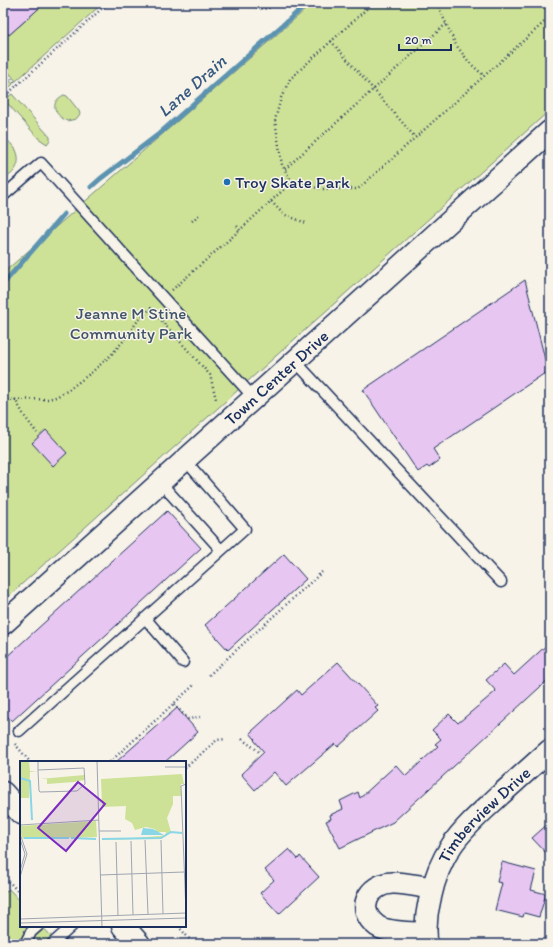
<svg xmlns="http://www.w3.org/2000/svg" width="553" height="947" font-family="Itim,sans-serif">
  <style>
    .green { fill: #cee297; stroke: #74887a }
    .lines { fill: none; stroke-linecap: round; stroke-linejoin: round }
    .stream { stroke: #5c93b0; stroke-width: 5 }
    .building { fill: #e8c6f2; stroke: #1b2f5e }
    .lane-casing { stroke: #1b2f5e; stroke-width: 13 }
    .street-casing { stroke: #1b2f5e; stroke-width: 24 }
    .secondary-casing { stroke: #1b2f5e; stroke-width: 25 }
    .path { stroke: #1b2f5e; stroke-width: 2.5; stroke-dasharray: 1 3; stroke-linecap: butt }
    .lane { stroke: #f7f3e8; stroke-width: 10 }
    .street { stroke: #f7f3e8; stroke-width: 21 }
    .secondary { stroke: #f7f3e8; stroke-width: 22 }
    .poi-dot { fill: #1f6fb2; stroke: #f7f3e8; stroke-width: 1.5 }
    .labels { text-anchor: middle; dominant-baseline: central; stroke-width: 3; stroke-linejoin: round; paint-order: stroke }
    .poi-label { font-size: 17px; fill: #1b2f5e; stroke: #f7f3e8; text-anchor: start }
    .park-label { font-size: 17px; fill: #3f5369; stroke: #f7f3e8 }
    .street-label { font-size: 17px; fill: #1b2f5e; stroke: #f7f3e8 }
    .water-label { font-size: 18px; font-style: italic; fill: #365980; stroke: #f7f3e8 }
    .inset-river { fill: none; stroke: #88d6e6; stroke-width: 2 }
    .inset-road { fill: none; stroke: #9fa5b1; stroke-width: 1 }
    .view { fill: #7b2cbf; fill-opacity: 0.15; stroke: #7b2cbf; stroke-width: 2 }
    .inset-edge { fill: none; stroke: #1b2f5e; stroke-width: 2 }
  </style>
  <rect width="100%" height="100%" fill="#f7f3e8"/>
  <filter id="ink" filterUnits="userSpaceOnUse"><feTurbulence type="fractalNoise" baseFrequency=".025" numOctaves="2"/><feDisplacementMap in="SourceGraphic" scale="8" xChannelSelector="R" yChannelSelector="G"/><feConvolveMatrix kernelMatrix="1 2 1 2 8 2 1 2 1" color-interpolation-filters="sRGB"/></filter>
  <g filter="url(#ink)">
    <!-- green -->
    <path class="green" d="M41,3H103L16,81L3,65V37L7,33L9,35L33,14Z
      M313,3H550V110L3,601V273Z
      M3,73L13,84L3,93Z
      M12,94L50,137V140L47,144L38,138L9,105L3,101Z
      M64,95L67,96L79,111L80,114L76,119L67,121C54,115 49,102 64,95Z
      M3,136C7,140 13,145 16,150C22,163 15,174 3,179Z
      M9,889L21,902V926H42L58,944H3V895Z"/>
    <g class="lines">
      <!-- stream -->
      <path class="stream" d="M91,187L100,179L159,134L308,3
        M3,284L64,214"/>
    </g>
    <!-- building -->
    <path class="building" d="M3,3H45L9,35L3,28Z
      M525,280L548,371L433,449L440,460L429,468L427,466L418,472L363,390Z
      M46,430L67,453L53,466L32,443Z
      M167,511L201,548L12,721L3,712V660Z
      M284,554L306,579L228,650L205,625Z
      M550,642V678L393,822L340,848L326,821L331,819L330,815L343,809L340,801L358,792L360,798L396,765L406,776L438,746L435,744L441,739L432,730L449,714L458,723L496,691L486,680L504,664L514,675Z
      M338,662L378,706L375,708L378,711L338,747L335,744L286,786L274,772L255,790L241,774L264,752L254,740L255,739L250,733L297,690L301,695Z
      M177,708L198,732L165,762H116Z
      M550,822V857L532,838Z
      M289,849L298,859L300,856L319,877L279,914L260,893L274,880L265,870Z
      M502,862L536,871L531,890L546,894L539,917L524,913L523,917L495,910L502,883L497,882Z"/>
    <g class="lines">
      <defs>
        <path id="lane" d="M3,196L41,163L254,398
          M295,361L501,582
          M160,482L221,550
          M145,618L183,662
          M19,731L245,529L185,460
          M3,942L5,944
          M25,944L31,932L38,926
          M52,944L72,926"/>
        <g id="street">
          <path id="s1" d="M3,624L550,131"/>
          <path d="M426,934C412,932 387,933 377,926C355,910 368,884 392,883C404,882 420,887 432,888"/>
          <path id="s2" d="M427,944C425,929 426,914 430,899C434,880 441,861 452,845C465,826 483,811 500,795C517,780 533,765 550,750"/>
        </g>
        <path id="secondary" d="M3,793L21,813
          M123,926L139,944"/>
      </defs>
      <!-- lane casing -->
      <use href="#lane" class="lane-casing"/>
      <!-- street casing -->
      <use href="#street" class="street-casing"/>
      <!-- secondary casing -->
      <use href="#secondary" class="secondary-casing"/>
      <!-- path -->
      <path class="path" d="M250,3C259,11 269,10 278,3
        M439,3V8L456,45L469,62L484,76
        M331,41L415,137
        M3,70L17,85
        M3,98L108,3
        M285,169L446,24
        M292,182L282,165L275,120L281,98L290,79L373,3
        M271,201L292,182L322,189H358L550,17
        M192,221L201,213
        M237,226L240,230L271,201L283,214L306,223
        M172,290L240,230
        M151,309L210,375L216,399
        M15,399L25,417L37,433
        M3,400L48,399L56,397L67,391L92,372L111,355L125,339L137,322L153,306
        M209,675L322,572
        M174,704L188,719L200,717
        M242,739C249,745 256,748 262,755
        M15,744L30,762
        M110,762L194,685
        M185,768L217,740L226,739
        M3,875L21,895
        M178,926L194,944"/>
      <!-- lane -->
      <use href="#lane" class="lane"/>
      <!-- street -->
      <use href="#street" class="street"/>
      <!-- secondary -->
      <use href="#secondary" class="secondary"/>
    </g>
  </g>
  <!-- markers -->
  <circle class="poi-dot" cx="227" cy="182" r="4"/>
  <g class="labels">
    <!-- poi labels -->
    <g class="poi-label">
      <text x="235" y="182">Troy Skate Park</text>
    </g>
    <!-- park labels -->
    <g class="park-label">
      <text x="131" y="313">Jeanne M Stine<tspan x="131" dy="20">Community Park</tspan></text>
    </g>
    <!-- street labels -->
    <g class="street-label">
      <text stroke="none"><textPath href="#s1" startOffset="368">Town Center Drive</textPath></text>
      <text stroke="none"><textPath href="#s2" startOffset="148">Timberview Drive</textPath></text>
    </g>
    <!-- water labels -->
    <g class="water-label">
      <text transform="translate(192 86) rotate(-41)">Lane Drain</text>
    </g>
  </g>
  <!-- overview -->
  <g transform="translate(20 761)">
    <rect width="166" height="166" fill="#f7f3e8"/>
    <path d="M9,0L10,10L17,11H10L9,37H0V1ZM162,13L164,23H161V35H153V43L147,57L151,71L141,77L86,79L140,75L145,74L146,71H136L135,68L126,66L115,69L112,62L105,58L106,45L82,46L81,18ZM64,14V19L54,21L27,23V18H20ZM76,60L77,76L3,78L0,71V65Z" fill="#cee297"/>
    <path d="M123,67L133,68L144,74H121Z" fill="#88d6e6"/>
    <path class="inset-river" d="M0,17L10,20L12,59M4,77H49M51,77L76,78M82,78L141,77L151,71L162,72"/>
    <path class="inset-road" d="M77,0L82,166M18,1V10L19,30L20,31L57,30L65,23L64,7L18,9M145,6H166M0,64L79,59M79,70H101M0,73L7,93L0,116M0,78L5,93L0,110M125,79L128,153M141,79L143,153M111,80L113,154M96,81L98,155M80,114L164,111M166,152L161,25L166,23M0,158L166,152M0,162L166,157"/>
    <path class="view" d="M58,21L85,43L46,90L18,67Z"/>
    <rect width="166" height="166" class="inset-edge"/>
  </g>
  <!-- margin -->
  <rect width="553" height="947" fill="none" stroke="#f7f3e8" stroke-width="16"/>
  <rect x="8" y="8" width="537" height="931" fill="none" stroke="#1b2f5e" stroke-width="1.5" filter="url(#ink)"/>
  <!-- scale -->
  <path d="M399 44v6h52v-6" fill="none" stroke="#1b2f5e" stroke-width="2"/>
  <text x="405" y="44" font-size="12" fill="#1b2f5e" stroke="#f7f3e8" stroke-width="3" paint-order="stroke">20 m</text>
</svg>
